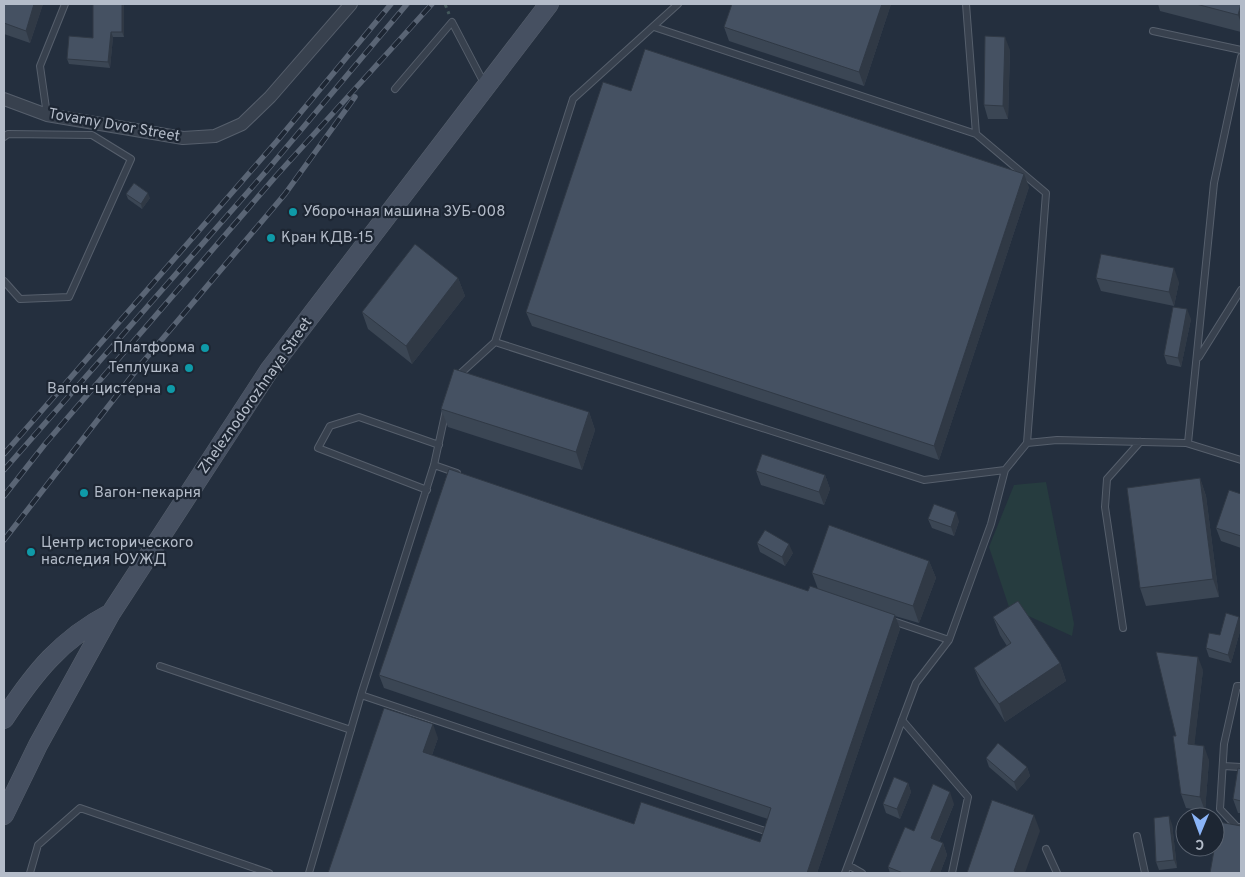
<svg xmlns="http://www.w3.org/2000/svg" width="1245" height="877" font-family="Overpass,sans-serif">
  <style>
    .green { fill: #263c3f }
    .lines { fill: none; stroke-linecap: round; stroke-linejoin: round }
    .lane-casing { stroke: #565f6c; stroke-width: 8 }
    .street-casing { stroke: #565f6c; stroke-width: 14 }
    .secondary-casing { stroke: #565f6c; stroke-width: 20 }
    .path { stroke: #44595c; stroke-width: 3; stroke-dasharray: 4 4; stroke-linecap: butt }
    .lane { stroke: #38414e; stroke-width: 6 }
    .street { stroke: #38414e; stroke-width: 12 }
    .secondary { stroke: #465061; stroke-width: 19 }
    .rail-casing { stroke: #5a6575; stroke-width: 5.5 }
    .rail { stroke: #1d2633; stroke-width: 4; stroke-dasharray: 11; stroke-linecap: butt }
    .wall { fill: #3b4654 }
    .shaded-wall { fill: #303945 }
    .building { fill: #455162; stroke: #303945 }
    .culture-dot { fill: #0f9aa8; stroke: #1d2633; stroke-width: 2 }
    .labels { text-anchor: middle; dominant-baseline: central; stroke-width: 4.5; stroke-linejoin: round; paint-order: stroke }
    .street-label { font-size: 15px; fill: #b4bcc9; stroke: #1d2633 }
    .poi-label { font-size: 15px; fill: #b4bcc9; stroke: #1d2633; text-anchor: start }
  </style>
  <rect width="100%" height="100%" fill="#242f3e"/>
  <!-- green -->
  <path class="green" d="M1046,482L1074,624L1072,636L1009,607L989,547L1014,485Z"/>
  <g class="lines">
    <defs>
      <path id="lane" d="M678,4L573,99L495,342L924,480L1005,470L1027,443L1057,440L1186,443L1241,460
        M654,27L976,134L966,4
        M1153,31L1241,50
        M395,89L452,22L485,85
        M47,115L40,66L65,4
        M976,134L1046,193L1027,443
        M4,137L8,134L92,135L131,159L69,297L20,299L4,281
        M1199,357L1241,290
        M459,377L461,373L495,342
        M1188,443L1214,183L1241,57
        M434,465L457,473
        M427,490L318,448L330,426L359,417L439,445
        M890,620L949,640
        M1123,628L1105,507L1107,479L1140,442
        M160,666L351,730
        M1241,686H1237L1224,744L1220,809L1237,827H1241
        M361,695L768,832
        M902,720L968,797L952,873
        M1223,766L1241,767
        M1137,836L1145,873
        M1046,849L1057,873
        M848,865L862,873
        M30,873L38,845L80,808L269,873
        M309,873L361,695L434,465L446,410
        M845,873L916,683L949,640L991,524L1005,470"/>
      <path id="street" d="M4,99L47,115L183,138L215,136L242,124L270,97L351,4"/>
      <path id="secondary" d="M4,719C34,673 61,639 111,613
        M4,815L38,745L111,613L270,369L549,4"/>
    </defs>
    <!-- lane casing -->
    <use href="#lane" class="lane-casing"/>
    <!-- street casing -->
    <use href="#street" class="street-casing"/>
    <!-- secondary casing -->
    <use href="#secondary" class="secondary-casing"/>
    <!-- path -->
    <path class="path" d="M445,4L449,14"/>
    <!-- lane -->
    <use href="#lane" class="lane"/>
    <!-- street -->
    <use href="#street" class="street"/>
    <!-- secondary -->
    <use href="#secondary" class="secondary"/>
    <defs>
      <path id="rail" d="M4,454L277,141L391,4
        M4,470L269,168L407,4
        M4,496L45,444L276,176L432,4
        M4,540L142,363L285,194L355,97"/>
    </defs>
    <!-- rail casing -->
    <use href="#rail" class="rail-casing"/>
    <!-- rail -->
    <use href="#rail" class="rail"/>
  </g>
  <!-- wall -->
  <path class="wall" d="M4,4H43L30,43L4,34Z
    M124,4V37H113L110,68L69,64L67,59L93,38Z
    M891,4L864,86L729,41L724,27Z
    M1158,4H1241V32L1160,11Z
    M1010,50L1008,119H988L984,105Z
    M1029,187L939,460L532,326L526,312Z
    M126,194L150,198L142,209L128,199Z
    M458,278L465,296L412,364L368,329L362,312Z
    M1096,278L1179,282L1174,306L1101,291Z
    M1191,319L1181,367L1167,364L1164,355Z
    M441,409L589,412L595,430L582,470L448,427Z
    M756,471L825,475L830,489L824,505L761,485Z
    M1200,478L1206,496L1219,597L1146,606L1140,588Z
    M1241,494V548L1221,541L1216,528Z
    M928,519L959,521L954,536L932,528Z
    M757,543L793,553L785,566L760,552Z
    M929,561L936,578L919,623L895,616L900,629L817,873H328L438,738L432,755L634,824L760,842L768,819L384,688L379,675L808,591L818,589L812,573Z
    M993,617L1060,663L1066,681L1005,722L981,685L974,668L1007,646L1000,635Z
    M1239,617L1241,623V628L1231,663L1209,657L1206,648Z
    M1203,670L1194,745L1209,760L1205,811L1186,808L1181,794L1176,736Z
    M986,758L1027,767L1030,776L1017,791L989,767Z
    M1241,769V813H1238L1233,799Z
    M908,783L911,792L900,819L886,813L883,804Z
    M954,804L939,841L943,843L947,855L940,873H890L888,867L914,831Z
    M1172,824L1177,868L1159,870L1156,862Z"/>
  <!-- shaded-wall -->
  <path class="shaded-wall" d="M34,4H43L30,43L26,31Z
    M122,4H124V37L122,32Z
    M882,4H891L864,86L859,72Z
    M1241,4V23L1238,15Z
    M111,32L113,37L110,68L108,62Z
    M1005,37L1010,50L1008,119L1003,106Z
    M1024,174L1029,187L939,460L934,446Z
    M148,193L150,198L142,209L141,204Z
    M1174,268L1179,282L1174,306L1169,292Z
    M458,278L465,296L412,364L406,346Z
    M1187,309L1191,319L1181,367L1178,358Z
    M589,412L595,430L582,470L576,452Z
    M825,475L830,489L824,505L819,492Z
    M1200,478L1206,496L1219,597L1213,579Z
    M956,512L959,521L954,536L951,527Z
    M789,544L793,553L785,566L782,557Z
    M929,561L936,578L919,623L913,606Z
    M895,615L900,629L817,873H807Z
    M1239,617L1241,623V628L1231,663L1228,655Z
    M1198,657L1203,670L1193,757L1188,744Z
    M1060,663L1066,681L1005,722L999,704Z
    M433,724L438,738L428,766L423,752Z
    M1204,746L1209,760L1205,811L1200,797Z
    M1027,767L1030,776L1017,791L1014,782Z
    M908,783L911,792L900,819L897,809Z
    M950,792L954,804L935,850L931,838Z
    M1034,815L1040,831L1025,873H1015L1014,871Z
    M1169,816L1172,824L1177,868L1174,860Z
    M943,843L947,855L940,873H930Z"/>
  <!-- building -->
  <path class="building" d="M4,4H34L26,31L4,23Z
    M93,4H122V32H111L108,62L67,59L69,36L93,38Z
    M732,4H882L859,72L724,27Z
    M1196,4H1241L1238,15Z
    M985,36L1005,37L1003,106L984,105Z
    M645,49L1024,174L934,446L526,312L603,82L631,91Z
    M134,183L148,193L141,204L126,194Z
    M415,244L458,278L406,346L362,312Z
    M1101,254L1174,268L1169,292L1096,278Z
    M1173,307L1187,309L1178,358L1164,355Z
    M454,369L589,412L576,452L441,409Z
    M762,454L825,475L819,492L756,471Z
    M449,469L808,591L810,586L895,615L807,873H328L384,708L433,724L423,752L634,824L641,802L760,842L771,808L379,675Z
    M1200,478L1213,579L1140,588L1127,488Z
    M1229,490L1241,494V536L1216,528Z
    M934,504L956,512L951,527L928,519Z
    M829,525L929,561L913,606L812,573Z
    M765,530L789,544L782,557L757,543Z
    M1018,601L1060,663L999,704L974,668L1011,643L993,617Z
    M1226,613L1239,617L1228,655L1206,648L1209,633L1220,635Z
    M1156,652L1198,657L1188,744L1204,746L1200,797L1181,794L1173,736H1176Z
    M998,743L1027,767L1014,782L986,758Z
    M1238,768L1241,769V801L1233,799Z
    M894,777L908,783L897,809L883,804Z
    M933,784L950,792L931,838L943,843L930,873H903L888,867L905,827L914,831Z
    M992,800L1034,815L1014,871L1020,873H967Z
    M1169,816L1174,860L1156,862L1154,818Z
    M1219,822L1241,826V873H1210Z"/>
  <!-- markers -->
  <g class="culture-dot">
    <circle cx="293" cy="212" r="5"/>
    <circle cx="271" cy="238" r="5"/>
    <circle cx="205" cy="348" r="5"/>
    <circle cx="189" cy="368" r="5"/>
    <circle cx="171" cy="389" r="5"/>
    <circle cx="84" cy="493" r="5"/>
    <circle cx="31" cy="552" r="5"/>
  </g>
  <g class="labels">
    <!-- street labels -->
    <g class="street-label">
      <text transform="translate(114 126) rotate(10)">Tovarny Dvor Street</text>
      <text transform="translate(256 396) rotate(-55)">Zheleznodorozhnaya Street</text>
    </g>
    <!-- poi labels -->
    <g class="poi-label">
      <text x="303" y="212">Уборочная машина 3УБ-008</text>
      <text x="281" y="238">Кран КДВ-15</text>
      <text x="195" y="348" text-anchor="end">Платформа</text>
      <text x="179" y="368" text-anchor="end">Теплушка</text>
      <text x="161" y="389" text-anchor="end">Вагон-цистерна</text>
      <text x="94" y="493">Вагон-пекарня</text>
      <text x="41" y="543">Центр исторического<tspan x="41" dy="17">наследия ЮУЖД</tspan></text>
    </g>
  </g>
  <!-- border -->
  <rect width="1245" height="877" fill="none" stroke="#b4bcc9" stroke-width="10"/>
  <!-- north arrow -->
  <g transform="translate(1200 832) rotate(181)"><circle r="24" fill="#1d2633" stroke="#59626f"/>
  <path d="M0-4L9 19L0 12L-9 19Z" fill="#8ab4f8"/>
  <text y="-8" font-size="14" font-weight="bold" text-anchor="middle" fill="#b4bcc9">С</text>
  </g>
</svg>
